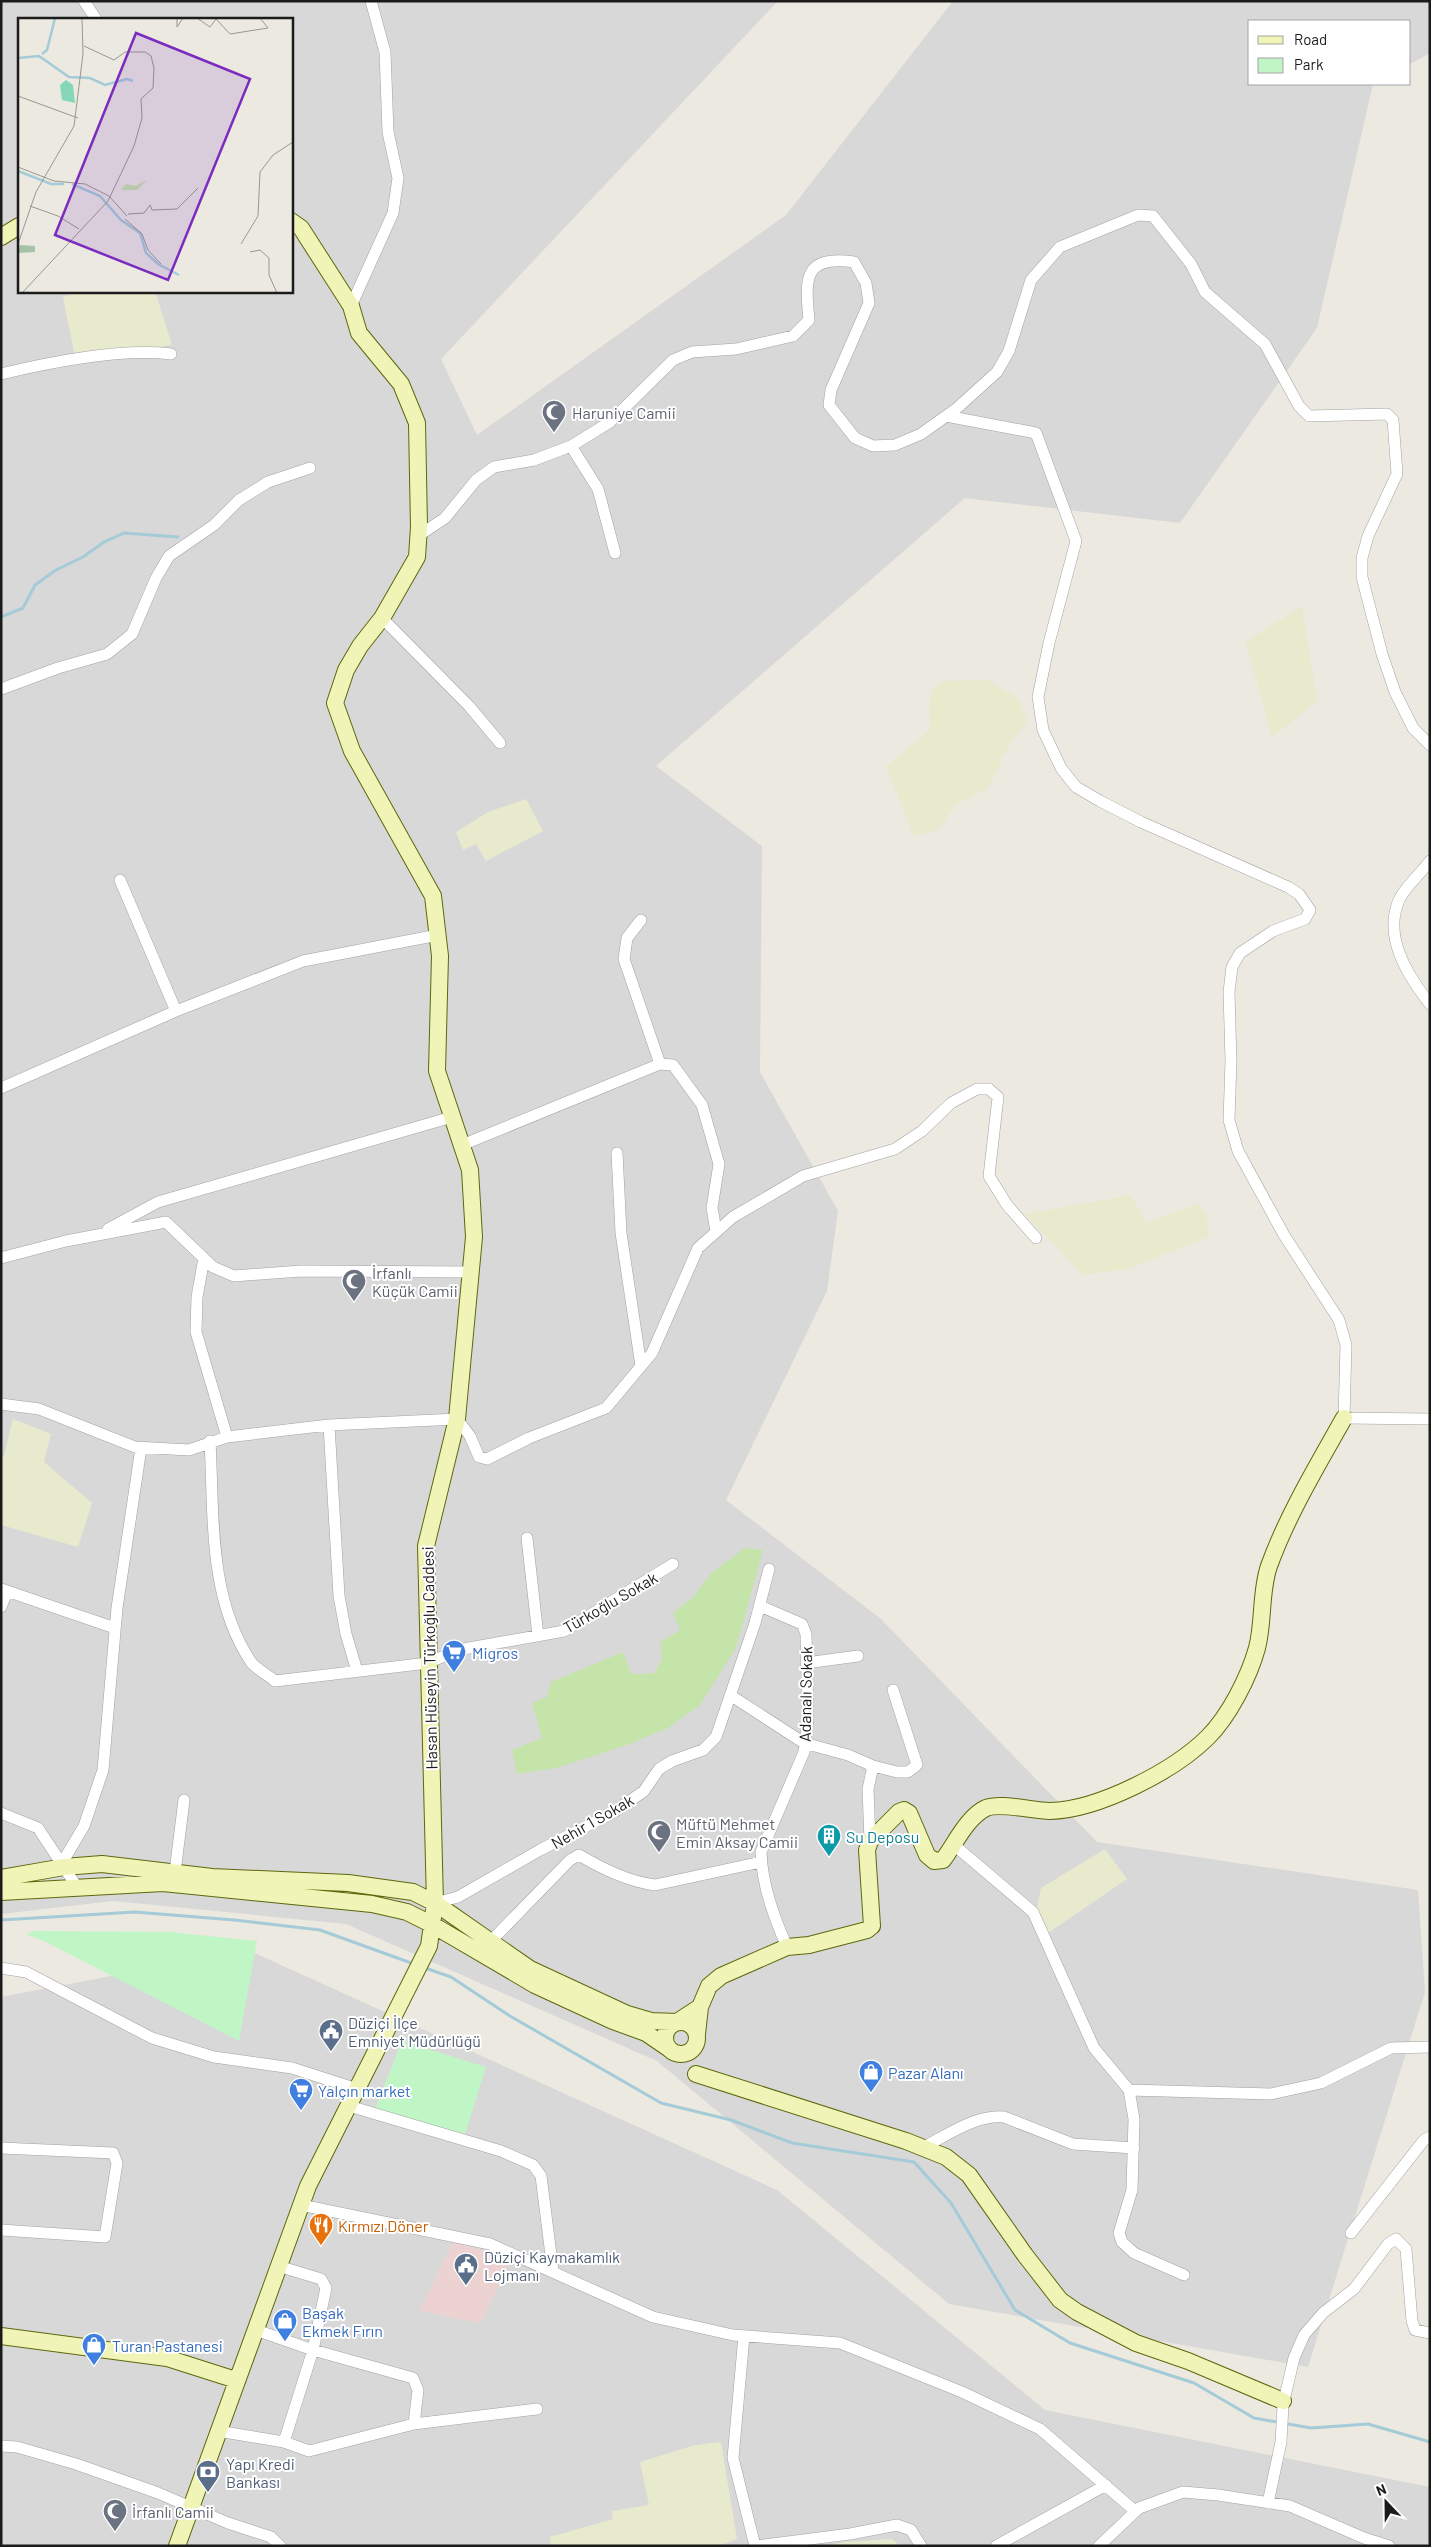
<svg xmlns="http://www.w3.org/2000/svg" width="1431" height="2547" font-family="Barlow,sans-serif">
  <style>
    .residential { fill: #d9d8d8; fill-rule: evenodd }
    .commercial { fill: #ecd2d1 }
    .farmland { fill: #e8eacd }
    .grass { fill: #c5e4aa }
    .park { fill: #c0f5c5 }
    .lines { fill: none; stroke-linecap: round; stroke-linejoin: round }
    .stream { stroke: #a4cbd7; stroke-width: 3 }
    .street-casing { stroke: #a2a2a2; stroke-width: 12 }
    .secondary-casing { stroke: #5d680c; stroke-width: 18 }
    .street { stroke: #fff; stroke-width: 11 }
    .secondary { stroke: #f0f4b7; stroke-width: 16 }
    .labels { text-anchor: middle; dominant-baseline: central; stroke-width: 4; stroke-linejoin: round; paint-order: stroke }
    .worship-label { font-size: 16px; fill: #5b616d; stroke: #fff; text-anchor: start }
    .street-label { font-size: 16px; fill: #1b1b1b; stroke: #fff }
    .shop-label { font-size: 16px; fill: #366cbe; stroke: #fff; text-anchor: start }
    .culture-label { font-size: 16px; fill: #0d838f; stroke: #fff; text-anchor: start }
    .service-label { font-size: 16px; fill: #4e5e75; stroke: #fff; text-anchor: start }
    .food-label { font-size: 16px; fill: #c56008; stroke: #fff; text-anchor: start }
    .inset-river { fill: none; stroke: #a4cbd7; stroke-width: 2.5 }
    .inset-road { fill: none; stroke: #989792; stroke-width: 1 }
    .view { fill: #7b2cbf; fill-opacity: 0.15; stroke: #7b2cbf; stroke-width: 2.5 }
    .inset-edge { fill: none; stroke: #1b1b1b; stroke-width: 2.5 }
  </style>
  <rect width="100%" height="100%" fill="#ece9e1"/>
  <!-- residential -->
  <path class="residential" d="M1,1H778L441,359L477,435L786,215L953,1H1430V53L1410,64V21H1250V84H1373L1317,328L1180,523L965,498L656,766L762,846L760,1072L838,1211L827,1291L726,1500L881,1619L1097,1842L1418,1890L1425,1992L1308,2367L949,2304L657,2061L346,1924L113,1901L1,1914ZM19,19H291V291H19Z
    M248,1950L777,2190L1045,2410L1430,2487V2546H1V1997Z"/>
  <!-- commercial -->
  <path class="commercial" d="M453,2241L511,2260L481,2323L420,2311Z"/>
  <!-- farmland -->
  <path class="farmland" d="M80,291H155L172,345L75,357L63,297Z
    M1302,606L1317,701L1272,738L1246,642Z
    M988,680L1017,698L1028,719L999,761L1002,764L987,789L955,805L940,829L914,836L886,766L930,730L929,703L932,690L944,681Z
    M526,799L543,831L486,861L476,844L463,850L456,832L488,812Z
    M1131,1195L1145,1223L1197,1204L1206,1212L1209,1237L1127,1269L1083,1275L1025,1214Z
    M13,1419L51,1434L44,1462L92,1503L78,1547L1,1525V1456H4Z
    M1105,1849L1127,1879L1048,1933L1037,1908L1041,1888Z
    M721,2442L737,2539L718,2546H551L550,2537L613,2519L612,2511L649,2505L640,2462L695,2445Z
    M892,2539L900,2546H821L845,2542Z"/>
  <!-- grass -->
  <path class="grass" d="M745,1548L763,1550L736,1648L700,1705L668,1728L630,1744L556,1768L517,1774L512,1750L542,1738L532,1703L547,1697L551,1682L623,1652L631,1674L655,1673L662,1658L660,1642L680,1630L673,1613L694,1596L711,1573Z"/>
  <!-- park -->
  <path class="park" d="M33,1931L170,1932L257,1941L239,2041L42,1940L27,1935Z
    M402,2041L486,2067L465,2134L374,2111Z"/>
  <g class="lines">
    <!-- stream -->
    <path class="stream" d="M1,617L23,608L35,585L56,570L83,557L104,542L124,533L178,537
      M1,1920L135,1912L234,1920L320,1930L414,1964
      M425,1968L451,1977L510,2016L661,2103L731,2120L792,2143L914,2162L951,2203L1015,2310L1070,2343L1194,2383L1254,2418L1311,2428L1368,2424L1430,2442"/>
    <defs>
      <path id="street" d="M84,1L96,19
        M351,306L393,213L398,178L388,132L385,52L371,1
        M1,374C51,362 121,348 171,354
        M946,416L1036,433L1076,541L1049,643L1038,697L1043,730L1061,768L1076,787L1100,801L1141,822L1288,887L1299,894L1310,910L1305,919L1273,931L1240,953L1232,967L1229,992L1231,1061L1229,1120L1238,1151L1284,1235L1339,1320L1346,1345L1344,1418L1430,1419
        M571,446L598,489L615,553
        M418,536L445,518L476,480L494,467L534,460L571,446L610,422L673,360L692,352L736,349L793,336L809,320C805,279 803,255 854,262L866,283L869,303L831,390L829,405L855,438L873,446L895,445L921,434L956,409L997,372L1009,351L1031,280L1060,247L1138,215L1153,216L1191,264L1205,292L1265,344L1299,406L1309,416L1387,414L1393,420L1397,474L1368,536L1362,558V577L1382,654L1395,692L1413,728L1430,745
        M382,618L469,706L500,743
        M1,689L58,668L107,654L132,634L156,578L169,556L214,525L239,500L268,482L310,468
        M1430,861C1421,873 1407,885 1400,898C1382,935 1407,975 1430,1004
        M120,880L176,1011
        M641,920L627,938L624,959L660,1064
        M1,1088L176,1011L303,961L438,935
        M462,1145L660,1064L673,1065L702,1105L719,1164L712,1208L716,1231
        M617,1153L621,1233L641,1366
        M108,1229L158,1202L452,1117
        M1,1258L66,1241L166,1222L213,1267L234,1276L301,1271L470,1272
        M204,1258L197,1297L196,1332L227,1437
        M1,1404L39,1409L135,1447L189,1450L227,1437L329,1425L457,1419L470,1436L479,1457L487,1459L529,1438L606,1408L652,1353L698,1248L733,1217L803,1176L895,1149L922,1131L951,1103L977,1089H989L998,1097L989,1176L1007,1205L1036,1238
        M329,1425L339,1596L346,1634L357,1671
        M210,1441C214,1515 208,1598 251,1662C256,1669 268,1675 275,1681L428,1663L458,1650L564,1631L673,1564
        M527,1538L538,1636
        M1,1589L115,1628
        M760,1606L802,1624L806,1634L808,1719L804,1752L761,1852C762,1885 774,1917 787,1947
        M1,1607L7,1592
        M806,1663L858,1656
        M730,1695L804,1743L848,1755L873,1766L868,1789L870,1841
        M873,1766L897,1772H908L917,1765L893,1690
        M1,1813L38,1828L77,1887
        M954,1845L1033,1912L1094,2048L1129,2090L1134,2119L1132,2190L1119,2233L1122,2242L1134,2253L1184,2275
        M62,1863L84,1826L103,1770L117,1608L141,1448
        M175,1872L184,1800
        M435,1903L458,1897L540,1850L614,1812L644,1791L659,1769L672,1761L703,1750L716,1737L755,1623L769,1569
        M490,1942L570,1860L579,1855C603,1869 627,1881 655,1885L761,1862
        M1,1968L26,1972L152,2038L214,2057L292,2068L357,2089
        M1129,2090L1271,2094L1321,2083L1391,2048L1430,2047
        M349,2106L501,2151L533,2165L541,2176L553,2271
        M924,2147C947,2135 977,2114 1004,2117L1073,2144L1134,2148
        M1,2148L113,2153L117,2163L105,2237L1,2230
        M301,2205L490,2244L653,2317L733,2335L840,2343L962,2392L1040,2429L1135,2511
        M1351,2233L1424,2140L1430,2137
        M278,2266L321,2279L326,2288L313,2350L284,2442
        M256,2330L313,2350L413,2378L418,2390L414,2424
        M744,2336L733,2458L755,2546
        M218,2431L284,2442L309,2451L414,2424L537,2409
        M1,2446L17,2447L76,2464L158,2493L228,2523L271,2537L280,2546
        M1268,2503L1281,2442L1283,2405L1294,2358L1304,2335L1323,2313L1354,2289L1388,2244L1396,2239L1406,2249L1412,2321L1415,2330L1430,2333
        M756,2546L850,2534L897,2525L911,2530L921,2546
        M996,2546L1106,2485
        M1099,2546L1139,2508L1183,2492L1218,2495L1290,2506L1364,2538L1389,2546"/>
      <path id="secondary" d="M1,237L19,226
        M1,1878L64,1867L102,1864L212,1877L348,1883L413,1892L435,1903L530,1969L627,2014L651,2021L677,2022L700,2007L697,2034
        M1,1892L163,1883L372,1904L407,1912L431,1924L535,1985L613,2021L646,2033L668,2048
        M700,2007L709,1986L721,1976L787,1947L809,1945L867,1930L872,1926L867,1850L870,1841L899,1812L904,1810L909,1813L927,1855L934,1861L943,1860C955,1844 967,1817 986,1808C1001,1802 1033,1811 1050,1811C1098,1810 1174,1771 1208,1737C1229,1716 1249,1677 1257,1648C1264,1622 1260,1592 1269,1566C1288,1514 1317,1466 1344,1418
        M665 2038a16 16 0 1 1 32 0a16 16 0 1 1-32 0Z
        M696,2074L906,2141L946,2157L969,2175L1025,2255L1060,2300L1077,2312L1136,2343L1188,2361L1283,2401
        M1,2336L167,2358L236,2380
        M177,2546L308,2186L429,1946L435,1903L426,1546L457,1419L474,1237L470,1170L437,1071L440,956L433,896L352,751L335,703L346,670L360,646L382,618L417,557L419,527L417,423L401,384L359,333L351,306L301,228L291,221"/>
    </defs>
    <!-- street casing -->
    <use href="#street" class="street-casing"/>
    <!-- secondary casing -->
    <use href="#secondary" class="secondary-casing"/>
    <!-- street -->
    <use href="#street" class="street"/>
    <!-- secondary -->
    <use href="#secondary" class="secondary"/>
  </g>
  <!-- icons -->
  <defs>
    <symbol id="mosque-pin" viewBox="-11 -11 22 30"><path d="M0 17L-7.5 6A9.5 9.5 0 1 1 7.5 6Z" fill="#6b7280" stroke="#fff"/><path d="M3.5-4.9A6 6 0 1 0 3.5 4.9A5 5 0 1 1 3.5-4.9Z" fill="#fff"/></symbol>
    <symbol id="supermarket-pin" viewBox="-11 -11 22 30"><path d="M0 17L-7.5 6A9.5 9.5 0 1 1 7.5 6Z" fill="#3f7fe0" stroke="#fff"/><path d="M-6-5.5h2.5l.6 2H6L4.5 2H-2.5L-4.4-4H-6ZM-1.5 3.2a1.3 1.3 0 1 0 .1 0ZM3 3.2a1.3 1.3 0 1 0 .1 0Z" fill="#fff"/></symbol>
    <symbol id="building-pin" viewBox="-11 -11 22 30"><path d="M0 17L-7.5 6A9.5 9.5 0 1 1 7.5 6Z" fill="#0f9aa8" stroke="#fff"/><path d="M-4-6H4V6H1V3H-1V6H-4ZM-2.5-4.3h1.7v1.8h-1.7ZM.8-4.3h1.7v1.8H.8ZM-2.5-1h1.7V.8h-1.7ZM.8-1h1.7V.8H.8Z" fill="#fff"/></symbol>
    <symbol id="civic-pin" viewBox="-11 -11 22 30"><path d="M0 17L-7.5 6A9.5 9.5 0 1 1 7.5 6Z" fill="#5c6f8a" stroke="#fff"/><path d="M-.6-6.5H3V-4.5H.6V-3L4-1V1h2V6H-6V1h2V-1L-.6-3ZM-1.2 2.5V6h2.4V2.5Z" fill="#fff"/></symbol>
    <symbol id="shop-pin" viewBox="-11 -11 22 30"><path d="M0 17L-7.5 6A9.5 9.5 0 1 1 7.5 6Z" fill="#3f7fe0" stroke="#fff"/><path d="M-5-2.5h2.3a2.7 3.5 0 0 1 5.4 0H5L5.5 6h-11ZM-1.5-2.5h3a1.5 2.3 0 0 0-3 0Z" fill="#fff"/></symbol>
    <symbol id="restaurant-pin" viewBox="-11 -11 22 30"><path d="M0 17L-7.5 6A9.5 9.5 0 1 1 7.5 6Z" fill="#e8710a" stroke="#fff"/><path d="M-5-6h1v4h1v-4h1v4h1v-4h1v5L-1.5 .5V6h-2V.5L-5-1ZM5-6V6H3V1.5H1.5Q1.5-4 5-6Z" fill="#fff"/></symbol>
    <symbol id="bank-pin" viewBox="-11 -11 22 30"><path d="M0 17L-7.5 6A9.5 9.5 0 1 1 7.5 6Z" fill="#5c6f8a" stroke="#fff"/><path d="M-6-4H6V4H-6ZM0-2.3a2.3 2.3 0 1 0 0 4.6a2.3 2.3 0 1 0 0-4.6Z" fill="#fff"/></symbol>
  </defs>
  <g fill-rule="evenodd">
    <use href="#mosque-pin" x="540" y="398" width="28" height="38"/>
    <use href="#mosque-pin" x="340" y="1267" width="28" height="38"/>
    <use href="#supermarket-pin" x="440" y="1638" width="28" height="38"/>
    <use href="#mosque-pin" x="645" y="1818" width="28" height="38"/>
    <use href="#building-pin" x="815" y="1822" width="28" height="38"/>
    <use href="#civic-pin" x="317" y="2017" width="28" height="38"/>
    <use href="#shop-pin" x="857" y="2058" width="28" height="38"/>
    <use href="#supermarket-pin" x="287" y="2076" width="28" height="38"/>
    <use href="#restaurant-pin" x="307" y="2211" width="28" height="38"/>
    <use href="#civic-pin" x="452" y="2251" width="28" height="38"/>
    <use href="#shop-pin" x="271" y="2307" width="28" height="38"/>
    <use href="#shop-pin" x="80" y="2331" width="28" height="38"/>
    <use href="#bank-pin" x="194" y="2458" width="28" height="38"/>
    <use href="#mosque-pin" x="101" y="2497" width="28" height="38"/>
  </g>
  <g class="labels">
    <!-- worship labels -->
    <g class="worship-label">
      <text x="572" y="412">Haruniye Camii</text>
      <text x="372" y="1272">İrfanlı<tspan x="372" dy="18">Küçük Camii</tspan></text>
      <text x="676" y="1823">Müftü Mehmet<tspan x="676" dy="18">Emin Aksay Camii</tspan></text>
      <text x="132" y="2511">İrfanlı Camii</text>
    </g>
    <!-- street labels -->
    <g class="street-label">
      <text transform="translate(610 1602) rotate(-30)">Türkoğlu Sokak</text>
      <text transform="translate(429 1658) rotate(-91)">Hasan Hüseyin Türkoğlu Caddesi</text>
      <text transform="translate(805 1694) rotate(-89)">Adanalı Sokak</text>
      <text transform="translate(592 1821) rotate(-30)">Nehir 1 Sokak</text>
    </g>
    <!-- shop labels -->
    <g class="shop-label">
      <text x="472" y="1652">Migros</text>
      <text x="888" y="2072">Pazar Alanı</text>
      <text x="318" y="2090">Yalçın market</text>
      <text x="302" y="2312">Başak<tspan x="302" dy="18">Ekmek Fırın</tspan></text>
      <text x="112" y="2345">Turan Pastanesi</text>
    </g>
    <!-- culture labels -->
    <g class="culture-label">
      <text x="846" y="1836">Su Deposu</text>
    </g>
    <!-- service labels -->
    <g class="service-label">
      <text x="348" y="2022">Düziçi İlçe<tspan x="348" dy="18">Emniyet Müdürlüğü</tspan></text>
      <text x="484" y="2256">Düziçi Kaymakamlık<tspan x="484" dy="18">Lojmanı</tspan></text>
      <text x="226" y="2463">Yapı Kredi<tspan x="226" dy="18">Bankası</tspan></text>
    </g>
    <!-- food labels -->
    <g class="food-label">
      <text x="338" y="2225">Kırmızı Döner</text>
    </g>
  </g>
  <!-- overview -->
  <g transform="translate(18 18)">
    <rect width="275" height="275" fill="#ece9e1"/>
    <path d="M129,162L119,172H103L108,166L117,168Z" fill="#c5e4aa"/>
    <path d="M2,227L17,228V234L0,235Z" fill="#a4c3a9"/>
    <path d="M48,62L55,67L57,85L44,82L42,67Z" fill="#84d7b8"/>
    <path class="inset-river" d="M24,36L29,32L37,0M0,40L21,38L51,59L72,60L87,67L109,61L115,63M0,153L33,166H46M54,166L82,178L103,202L122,215L128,235L140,246L161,257"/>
    <path class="inset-road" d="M159,0V9L165,0M179,0L192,9L198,1L212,16L250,10L242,0M66,28L96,42L107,34H127L133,38L136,50M0,78L60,100M0,149L36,163L67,166L91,178L109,198M12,188L40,198L61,211M110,196L126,195L132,187L134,192L159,191L180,170M107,201L124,216L130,232L143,246M0,226L18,174L56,108L65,36L64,0M223,226L240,198L242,154L255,137L275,124M232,234L242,232L251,240V257L259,275M4,275L90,183L116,128L124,100L123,81L135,70L136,50"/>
    <path class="view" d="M118,15L232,61L150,262L37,217Z"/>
    <rect width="275" height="275" class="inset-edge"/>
  </g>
  <!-- border -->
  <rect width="1431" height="2547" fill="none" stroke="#1b1b1b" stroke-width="5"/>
  <!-- legend -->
  <rect x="1248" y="20" width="162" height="65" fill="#ffffff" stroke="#a4a4a4"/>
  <rect x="1258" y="36" width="25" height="8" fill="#f0f4b7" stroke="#a4a4a4"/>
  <text x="1294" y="45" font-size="15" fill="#1b1b1b">Road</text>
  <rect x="1258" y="58" width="25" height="15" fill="#c0f5c5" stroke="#a4a4a4"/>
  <text x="1294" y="70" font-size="15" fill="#1b1b1b">Park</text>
  <!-- north arrow -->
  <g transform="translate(1386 2502) rotate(338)" stroke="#ffffff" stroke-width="4" paint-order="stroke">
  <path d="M0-4L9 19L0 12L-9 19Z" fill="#1b1b1b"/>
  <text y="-8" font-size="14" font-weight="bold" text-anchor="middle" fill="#1b1b1b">N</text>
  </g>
</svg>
